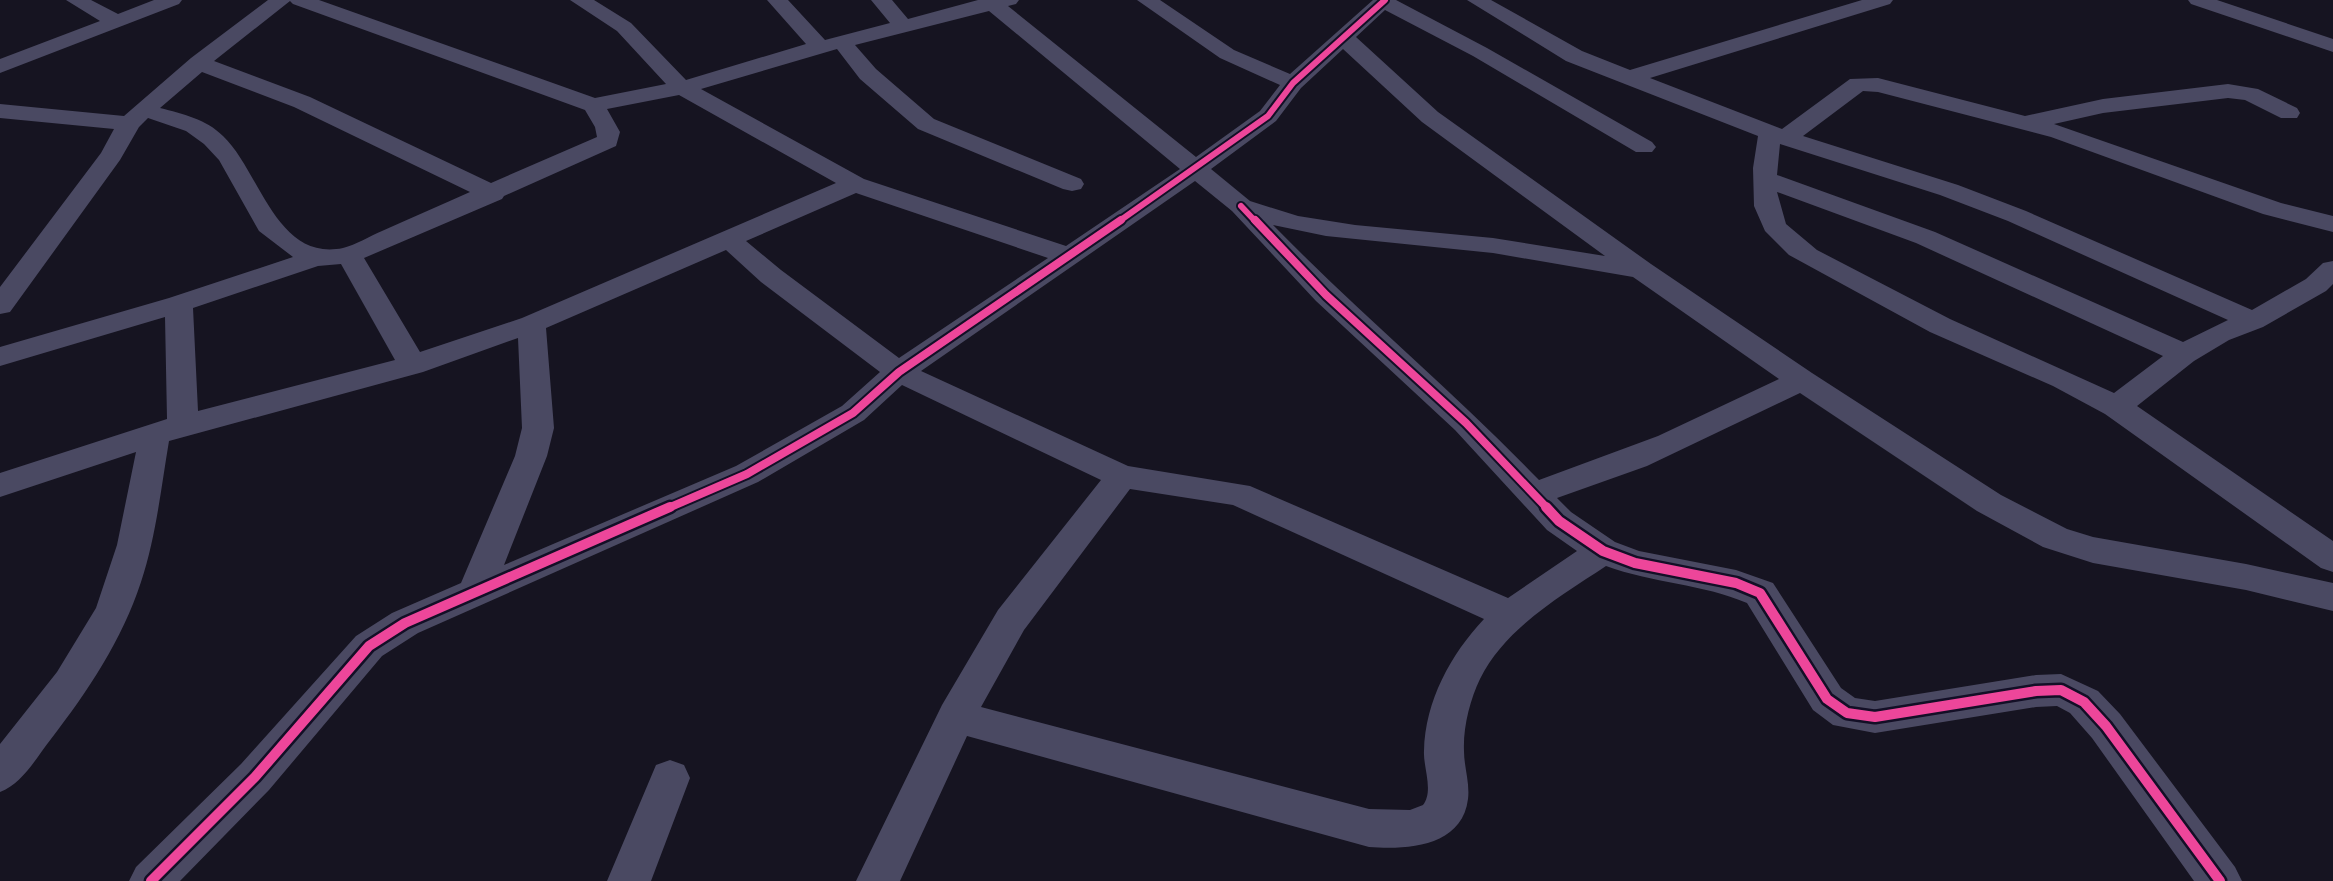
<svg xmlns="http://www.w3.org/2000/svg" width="2333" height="881" font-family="Overpass,sans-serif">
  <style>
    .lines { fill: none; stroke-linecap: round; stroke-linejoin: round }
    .minor { fill: #4a4962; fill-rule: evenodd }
    .cycleway-far2-casing { stroke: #130f26; stroke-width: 10 }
    .cycleway-far1-casing { stroke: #130f26; stroke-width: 12 }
    .cycleway-casing { stroke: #130f26; stroke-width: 15 }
    .cycleway-far2 { stroke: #ed469a; stroke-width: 6 }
    .cycleway-far1 { stroke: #ed469a; stroke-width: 8 }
    .cycleway { stroke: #ed469a; stroke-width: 10 }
  </style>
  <rect width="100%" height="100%" fill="#161421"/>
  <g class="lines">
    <!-- minor -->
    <path class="minor" d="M66,0H91L118,14L154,0H182L179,4L0,73V59L100,21Z
      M268,0H319L595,98L666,84L617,31L570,0H594L631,23L686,80L806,44L767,0H788L825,40L890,23L871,0H892L908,19L978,0H1019L1016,4L1008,6L1196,157L1260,111L1280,85L1220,58L1137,0H1160L1234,50L1290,74L1373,0H1396L1487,48L1652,142L1656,147L1652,152H1636L1473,56L1385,10L1356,37L1438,112L1651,264L1812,373L2001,495L2067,529L2093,537L2246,564L2333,583V611L2246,590L2093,563L2043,547L1977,511L1800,393L1647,466L1557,498L1571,512L1615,542L1639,551L1736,570L1773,583L1841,688L1855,698L1875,701L2036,675L2061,674L2098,691L2120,714L2235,867L2242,881H2194L2092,738L2070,713L2057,706L2036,707L1875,733L1833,725L1813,710L1747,603C1703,584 1652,583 1606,566C1561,596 1505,628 1480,679C1470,700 1463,727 1464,751C1464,767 1470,783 1468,799C1462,847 1407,850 1369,847L967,736L900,881H856L942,705L998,610L1101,480L902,385L864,420L758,482L418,633L382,656L269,790L180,881H129L136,867L241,764L356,636L392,613L461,583L515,456L522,428L518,338L423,372L169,441C161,488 156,537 141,582C122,640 88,691 51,739C36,758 23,783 0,792V744L57,672L96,608L117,545L136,452L0,497V473L167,419L165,317L0,366V347L169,298L293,257L259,231L219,160L204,144L186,131L148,118L139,127L120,160L10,312L0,314V287L101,153L114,129L0,118V104L124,116L191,58ZM290,1L293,4L585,110L595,127L597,137L491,183L310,97L214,61ZM989,11L1180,169L1066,246L864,179L701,89L837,49L860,79L918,129L1063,189L1072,191L1081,189L1084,184L1081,179L934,119L876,69L855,45ZM1343,49L1422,122L1605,256L1493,238L1355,225L1298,216L1250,201L1211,169L1276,121L1301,88ZM202,72L294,107L470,192C441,205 411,218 382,231C370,236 356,245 343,248C276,262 260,171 223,136C206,119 183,114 160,108ZM679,95L836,183L522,318L420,352L364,258L502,199L504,196L616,146L620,132L607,109ZM1195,181L1232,211L1316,301L1455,430L1547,530L1577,551L1508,598L1250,486L1128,466L921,371ZM856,193L1048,258L899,358L781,270L746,241ZM1273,225L1326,236L1493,253L1633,277L1779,379L1658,436L1539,480C1454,392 1359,313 1273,225ZM726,250L761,282L880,372L842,406L736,466L504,565L547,456L554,428L546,328ZM341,264L395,360L198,411L193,308L318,266ZM1130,489L1233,505L1484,619C1451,654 1425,701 1424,751C1423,767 1434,791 1423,805L1410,810L1369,809L981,707L1024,630Z
      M1467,0H1491L1582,51L1630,70L1862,0H1893L1890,4L1650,78L1782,129L1850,79L1878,78L2025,116L2103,99L2228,84L2258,89L2297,108L2300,113L2297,118H2281L2245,100L2228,98L2103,113L2054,124L2281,203L2333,216V232L2263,214L2051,137L1878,92L1863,91L1803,136L1958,185L2026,211L2252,310L2306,279L2323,263L2333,261V284L2326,291L2263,327L2229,340L2194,361L2137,406L2333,541V572L2321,568L2105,414L2053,386L1930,332L1789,255L1765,231L1754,206L1753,168L1758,136L1566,61ZM1780,144L1940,195L2008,221L2228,320L2183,342L1935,232L1777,175ZM1777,192L1916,243L2163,356L2114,393L1950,319L1817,250L1786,224Z
      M2188,0H2217L2333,39V52L2191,4Z
      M670,760L684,765L690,778L651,881H607L656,765Z"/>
    <defs>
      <path id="cycleway-far2" d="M1241,206L1256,222
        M1118,222L1268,116L1293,83L1385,0"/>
      <path id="cycleway-far1" d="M1255,220L1326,295L1466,423L1548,509
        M666,509L747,474L853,413L899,372L1121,220"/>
      <path id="cycleway" d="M1546,507L1559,521L1603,551L1635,563L1736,583L1760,593L1827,699L1847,713L1875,717L2036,691L2061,690L2084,702L2106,726L2220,881
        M151,881L255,777L369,646L405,623L670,507"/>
    </defs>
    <!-- cycleway-far2 casing -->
    <use href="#cycleway-far2" class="cycleway-far2-casing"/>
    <!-- cycleway-far1 casing -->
    <use href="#cycleway-far1" class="cycleway-far1-casing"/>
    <!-- cycleway casing -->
    <use href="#cycleway" class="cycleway-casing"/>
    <!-- cycleway-far2 -->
    <use href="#cycleway-far2" class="cycleway-far2"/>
    <!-- cycleway-far1 -->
    <use href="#cycleway-far1" class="cycleway-far1"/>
    <!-- cycleway -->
    <use href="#cycleway" class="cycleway"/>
  </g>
</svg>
